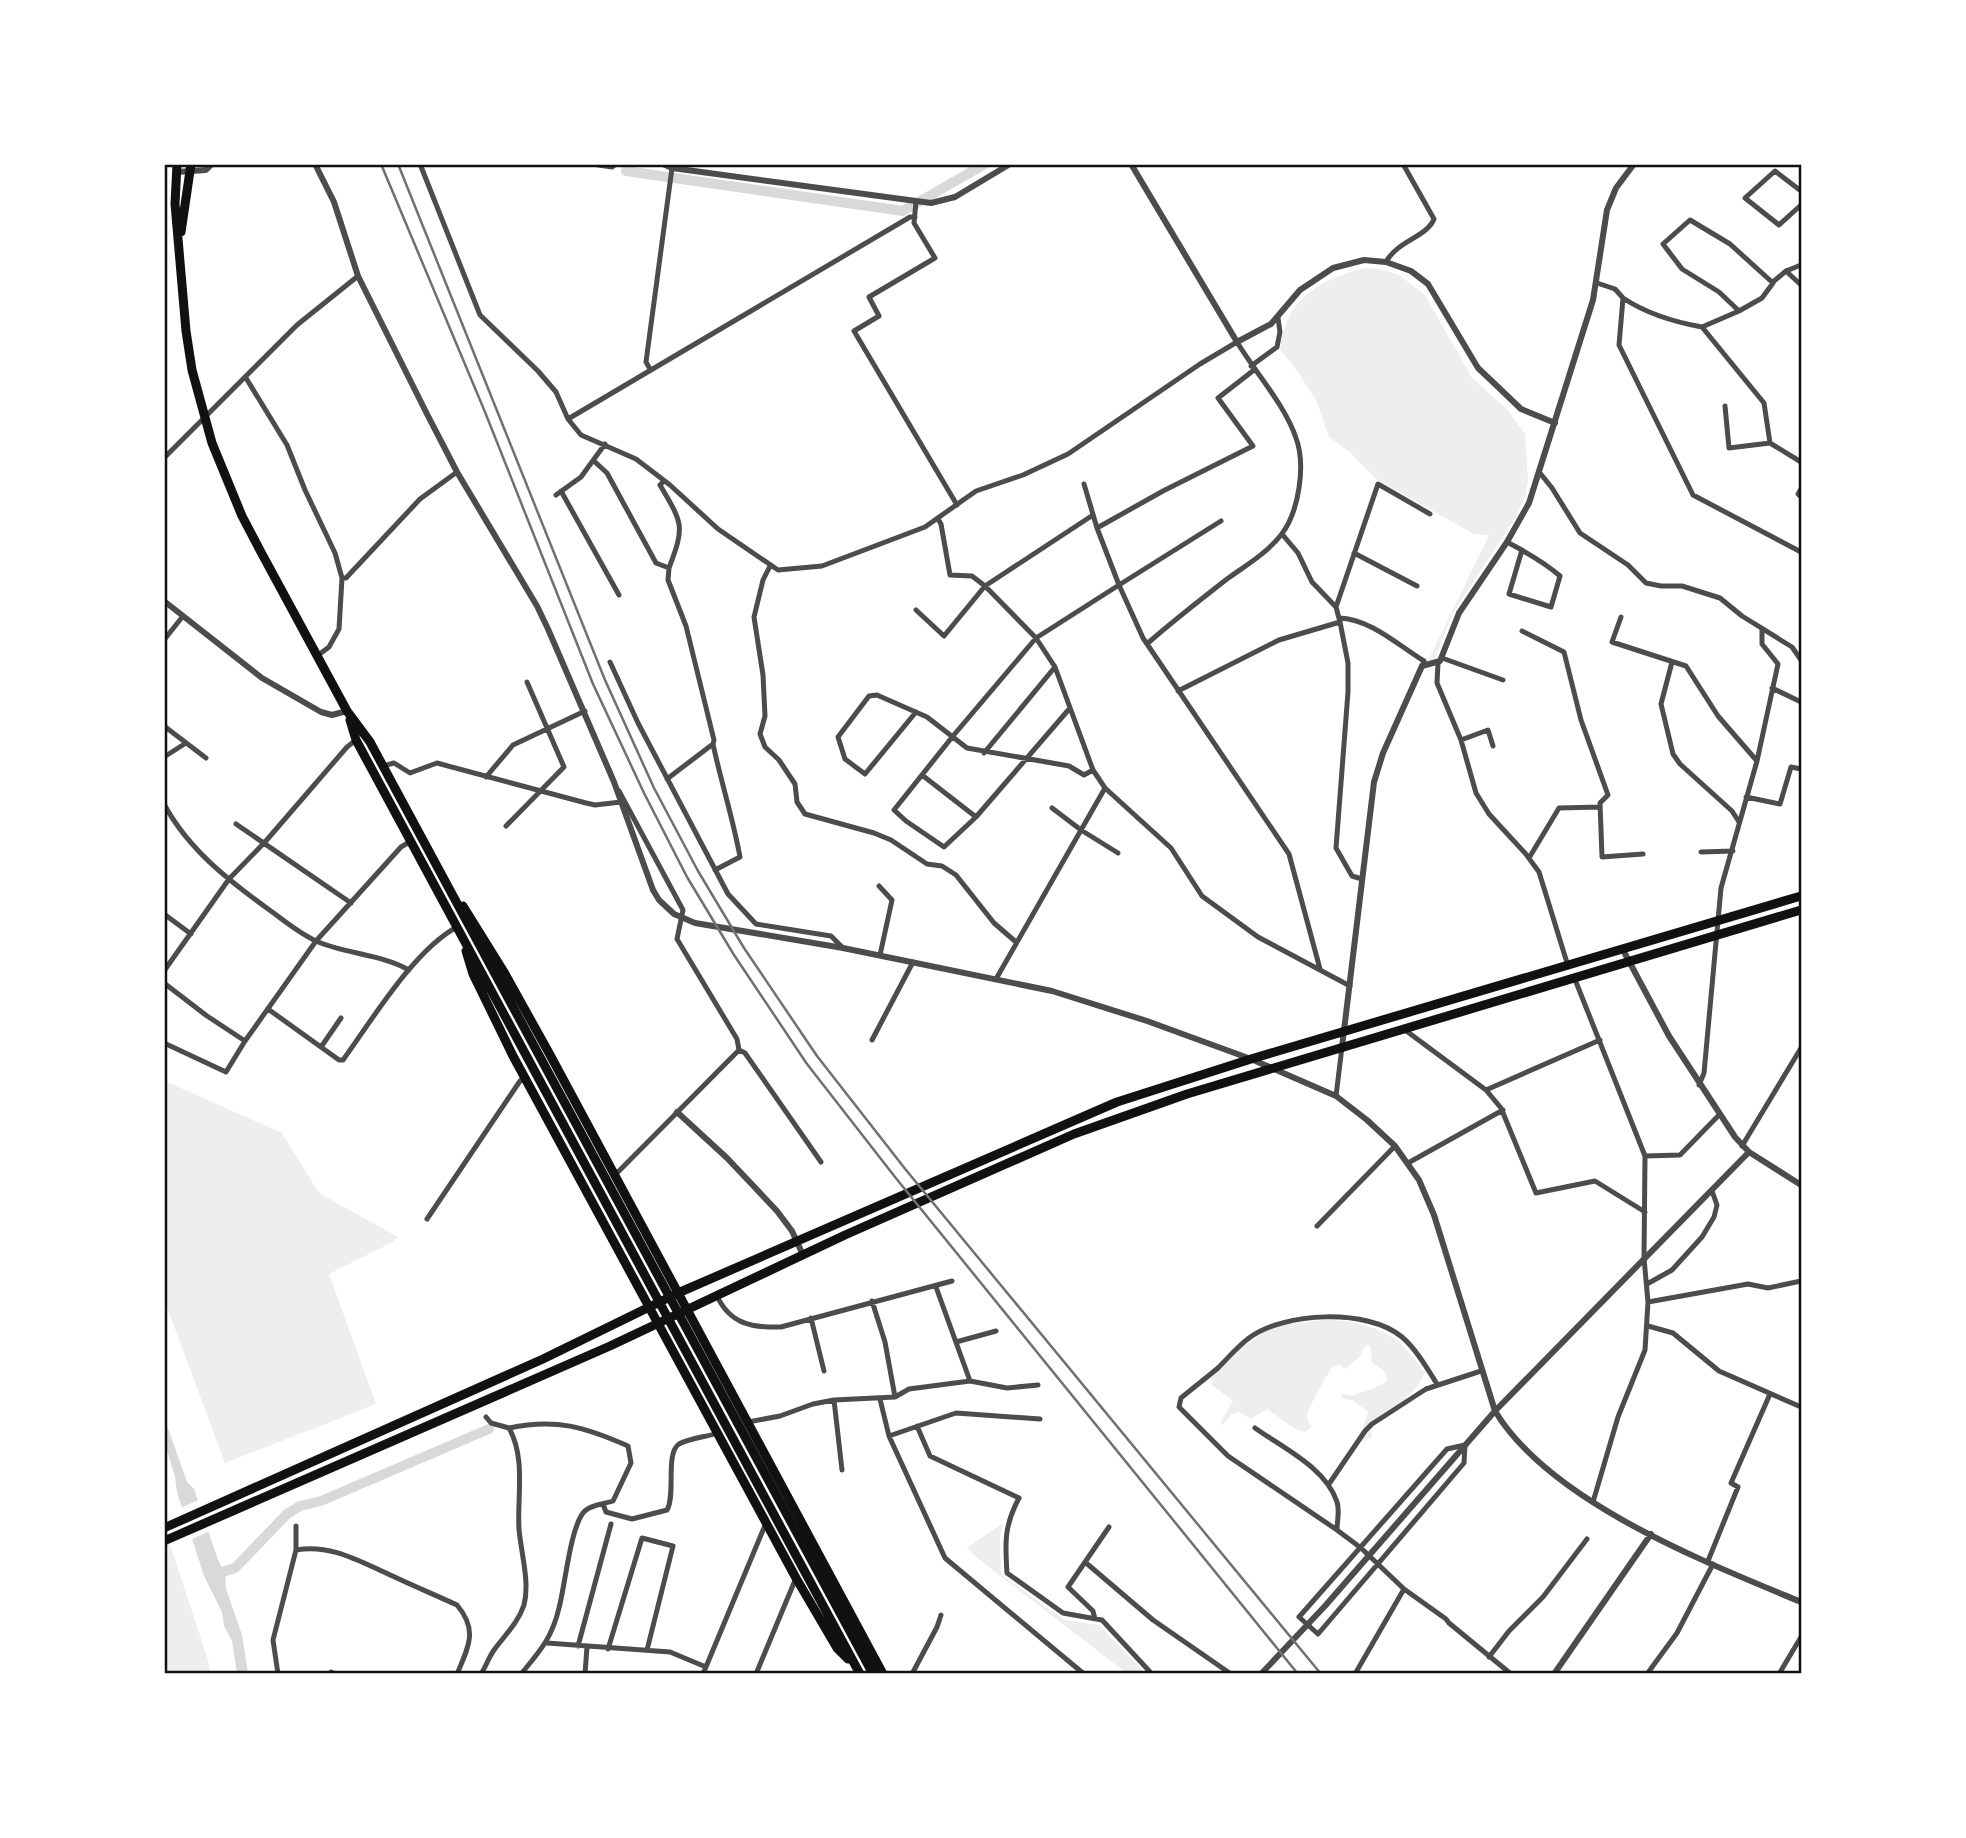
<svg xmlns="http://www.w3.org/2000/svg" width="1966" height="1838" font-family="Barlow,sans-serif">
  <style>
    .green { fill: #eee }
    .water { fill: #d9d9d9 }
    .pier { fill: #fff }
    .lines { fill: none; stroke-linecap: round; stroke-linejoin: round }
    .canal { stroke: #d9d9d9; stroke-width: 10 }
    .minor { stroke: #4c4c4c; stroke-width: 5 }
    .tertiary { stroke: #4c4c4c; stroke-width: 6 }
    .trunk { stroke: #111; stroke-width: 9 }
    .rail { stroke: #707070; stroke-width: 2.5 }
    .neatline { fill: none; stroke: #111; stroke-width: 2.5 }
  </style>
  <rect width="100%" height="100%" fill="#fff"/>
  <!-- green -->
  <path class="green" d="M1366,268L1381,269L1399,275L1425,295L1472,378L1506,408L1525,434L1528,480L1525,497L1516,517L1453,613L1435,658L1429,659L1489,535L1474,534L1376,479L1350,452L1329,437L1317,402L1298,372L1280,349C1282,340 1283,330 1287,322C1298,291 1336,274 1366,268Z
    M165,1081L282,1133L319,1193L398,1237L391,1243L329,1274L376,1404L225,1463L165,1302Z
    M1323,1320C1346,1319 1380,1326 1399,1342C1409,1350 1416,1362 1425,1372C1421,1382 1412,1393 1404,1400C1391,1409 1367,1418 1372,1437L1362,1442L1360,1438L1368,1412L1352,1400L1343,1399L1341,1395C1345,1394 1349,1395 1353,1395C1360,1394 1383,1385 1387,1381C1387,1370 1380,1369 1372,1363L1370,1346L1366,1345L1359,1357L1346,1369L1340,1365L1333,1366C1328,1372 1307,1410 1307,1416C1307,1421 1309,1423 1312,1426L1305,1432C1288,1428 1281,1417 1267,1409L1251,1419L1239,1412L1232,1414L1223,1425L1220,1423L1233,1401L1212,1385L1211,1378L1243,1347L1273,1326Z
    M1003,1523L1000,1537L1001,1572L1004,1577L1065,1620L1099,1625L1145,1673L1125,1672L981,1561L967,1548Z
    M164,1526L208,1660L210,1673H165Z"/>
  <!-- water -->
  <path class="water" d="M164,1417L187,1482L194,1489L218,1560L225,1573L226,1589L242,1635L248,1673H237L232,1641L224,1626L222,1612L204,1576L177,1492L175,1477L165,1444Z"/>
  <!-- pier -->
  <path class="pier" d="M201,1499L212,1530L188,1541L178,1509Z"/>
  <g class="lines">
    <!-- canal -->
    <path class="canal" d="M626,171L903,211L985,164
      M214,1575L235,1568L287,1514L300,1506L321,1501L489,1429"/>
    <!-- minor -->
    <path class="minor" d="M420,164L480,315L538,371L556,392L568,419L581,435L636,459L670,485L718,529L778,570L822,566L925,527L976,491L1023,475L1068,454L1200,364L1237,342C1255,372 1285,405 1296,438C1306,465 1299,512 1281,535C1267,553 1245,566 1227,579C1200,600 1173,621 1148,643
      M592,164L612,167L616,164
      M1801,191L1775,171L1745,198L1779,225L1801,205
      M916,202L914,223L935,258L869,297L879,316L854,331L957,505
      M1386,262C1397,241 1427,237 1434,219L1403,164
      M1801,265L1786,271L1801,285
      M1597,283L1615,289L1623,298L1619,345L1693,495L1801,552
      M1773,283L1730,244L1690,220L1663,244L1682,269L1719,292L1739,311L1762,298L1773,283L1774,281L1786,271
      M1623,298C1647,314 1674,322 1702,327
      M1739,311L1702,327L1764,403L1770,443L1801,462
      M1251,366L1277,347L1280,332L1278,318
      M650,369L646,362L672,168
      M246,378L287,445L305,490L335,553L342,578L339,629L329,647L317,656
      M1725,406L1729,448L1770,443
      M568,419L910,217H915
      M164,458L297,325L358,276
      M594,461L607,473L656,563L669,568L668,580L686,626L714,740L713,744L667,779
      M1540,473L1552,488L1580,533L1628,565L1646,583L1661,586H1682L1720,598L1742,616L1792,647L1801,660
      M664,481L660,485C683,524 685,526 669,568
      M1084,484L1097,528
      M1801,489L1798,494L1801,497
      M561,491L619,595
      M556,495L581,477L605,444
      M938,519L941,524L950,575L972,576L985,586L1093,515
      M1221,521L1119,585L1143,638L1289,854L1320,969
      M1282,534L1298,553L1312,582L1336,607L1340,622L1348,663V692L1336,848L1352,876L1362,879
      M1507,542C1526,552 1544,562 1560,576L1551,607L1509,594L1522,550
      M1354,553L1417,586
      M770,566L763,580L754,617L763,675L765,716L760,734L765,747L779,760L795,784L797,802L805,814L874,833L891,840L927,864L942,866L956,875L994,923L1016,942
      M342,578H346L420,499L457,472
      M1336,607L1378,484L1430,514
      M916,610L944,636L985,586L1036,638L1055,667L1093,770L1105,788L1171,848L1202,896L1258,937L1350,986
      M1621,617L1612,642L1686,666L1718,716L1757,761
      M1339,618C1371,619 1399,646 1424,661L1422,666
      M1522,631L1564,652L1581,720L1608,795L1600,803L1602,857L1643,854
      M164,640L183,616
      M1442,658L1503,680
      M610,662L638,723L728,894L756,924L831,936L843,948
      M1672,662L1661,704L1673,754L1680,764L1732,811L1739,822
      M1438,663L1437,683L1461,740L1476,793L1489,814L1525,853L1539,872L1568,966
      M1772,688L1801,702
      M1178,691L1279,640L1340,622
      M1070,708L976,817L944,847L906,821L894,810L953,736L1036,638L1119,585L1097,528L1163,491L1253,446L1218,398L1254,370
      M916,712L865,774L845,759L838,737L869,696L877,695L927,717L967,748L1069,766L1084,775L1093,770
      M164,726L206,758
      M1461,740L1488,730L1493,746
      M713,744C721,782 733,818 740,857L715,870
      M984,753L1055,667
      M164,757L186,743
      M383,766L394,763L410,773L437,763L586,803L595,805L621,802
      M922,775L976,817
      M486,777L513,745L585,711
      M1746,797L1780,804L1791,767L1801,769
      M164,804C189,851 233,884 275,914C288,924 301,934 316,941C345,954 381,954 409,970
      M1052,808L1081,830L1118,853
      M236,824L351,903
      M506,826L564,767L527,682
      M1701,852L1733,851
      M1529,858L1559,808L1600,807
      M879,886L892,900L880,955
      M164,914L191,934
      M164,971L229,879L265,842L347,747L356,740
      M1574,977L1645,1156L1644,1258L1648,1302L1645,1350L1618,1417L1593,1502
      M996,979L1105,788
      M164,983L207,1016L245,1041
      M268,1009L339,1060H343C372,1020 414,950 457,927
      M1405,1030L1486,1090L1501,1108L1536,1193L1595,1181L1645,1212
      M872,1040L913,962
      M164,1043L226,1072L245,1041L316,941L401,847L411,841
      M321,1047L341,1018
      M739,1050L745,1053L821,1162
      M1699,1085L1704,1073L1721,888L1757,761L1778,664L1762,644V629
      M1486,1090L1600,1040
      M1336,1096L1342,1047
      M1742,1146L1801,1048
      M1645,1156L1680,1155L1719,1115
      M1408,1163L1503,1110
      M615,1175L739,1050L737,1039L677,939L683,910L619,791
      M427,1219L520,1081L525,1078
      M1317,1226L1395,1146
      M1647,1284L1672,1270L1702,1237L1714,1217L1717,1205L1712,1191
      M936,1287L970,1381
      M717,1296C730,1324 752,1328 781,1327L952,1281
      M872,1301L885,1342L895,1397
      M1648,1302L1748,1284L1768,1288L1801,1281
      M811,1318L824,1371
      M1648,1326L1673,1333L1719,1371L1801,1407
      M956,1342L996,1331
      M1437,1384C1427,1368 1416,1349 1402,1337C1367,1308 1284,1312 1249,1338C1238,1346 1228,1358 1218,1368C1206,1378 1193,1388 1181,1398L1179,1407L1228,1456L1337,1530L1361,1548L1404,1589L1446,1619L1449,1623L1511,1674
      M880,1399L889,1436L945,1558L1084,1674
      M834,1400L842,1470
      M748,1422L780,1416L813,1404L834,1400L895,1397L909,1389L970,1381L1007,1388L1038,1385
      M917,1426L930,1456L1019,1498C1004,1526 1005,1543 1007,1573L1063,1613L1102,1620L1152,1674
      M509,1428C556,1418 585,1427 628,1446L631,1463L613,1501C604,1504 589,1505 583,1513C570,1530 565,1586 559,1608C552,1638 540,1651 521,1674
      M1255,1428C1283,1448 1326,1468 1337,1502C1340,1510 1337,1521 1337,1530
      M889,1436L956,1413L1040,1419
      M1465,1445L1464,1463L1318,1634L1299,1617L1447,1449Z
      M1329,1484L1365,1431L1372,1424L1426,1389L1481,1371
      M603,1504L606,1512L632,1519L667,1510C676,1495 665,1453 679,1444C690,1438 706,1437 718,1433
      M296,1526V1550C329,1544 357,1560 386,1573C409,1584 433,1594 457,1605C478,1630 469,1646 457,1674
      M1708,1561L1738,1487L1731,1483L1770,1394
      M1085,1562L1153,1620L1231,1674
      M1095,1619L1093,1611L1068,1587L1109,1527
      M547,1643L670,1652L706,1667
      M578,1646L611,1524
      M608,1649L642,1538L673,1546L647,1650
      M1489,1657L1509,1631L1543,1597L1587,1539
      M278,1674L273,1640L296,1550
      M330,1674L331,1672L335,1674
      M481,1674C486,1666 489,1657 494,1650C505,1635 518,1623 524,1605C530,1582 521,1553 519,1529C517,1497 526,1458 509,1428L491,1423L486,1417
      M585,1674L587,1647
      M703,1674L766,1523
      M756,1674L796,1578
      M912,1674L937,1627L941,1615
      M1355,1674L1404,1589
      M1647,1674L1677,1633L1713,1564
      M1779,1674L1801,1637"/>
    <!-- tertiary -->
    <path class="tertiary" d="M315,164L334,202L358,276L427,414L457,472L537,606L548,629L614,782L653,890L659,900L674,914L695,923L843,948L1052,991L1147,1021L1251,1059L1336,1096L1367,1120L1395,1146L1419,1180L1434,1215L1495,1411C1550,1502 1705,1562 1801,1602
      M663,164L672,168L931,203L955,197L1010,164
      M1131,164L1237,342L1271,324L1300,290L1333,268L1364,260L1386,262L1411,271L1428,284L1478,368L1497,386L1521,409L1555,423
      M177,172L206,170L212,164
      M164,601L262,678L321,712L332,715L347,711
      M1623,950L1669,1036L1735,1137L1749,1152L1801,1185
      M1342,1047L1374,782L1383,753L1422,666L1440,661L1459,613L1507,542L1529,503L1593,300L1607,210L1616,188L1634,164
      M677,1112L727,1158L777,1211L792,1231L803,1255
      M1261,1674L1325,1606L1495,1411L1749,1152
      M1554,1674L1651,1534"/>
    <!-- trunk -->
    <path class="trunk" d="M177,164L175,204L186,331L192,370L212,443L242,516L262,554L347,711L370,742L873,1674
      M181,232L191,164
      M350,720L356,740L860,1674
      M463,906L504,972L549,1053L883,1674
      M466,951L473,974L513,1056L796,1578L837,1648L848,1659
      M164,1528L543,1359L678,1293L1117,1102L1251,1059L1801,896
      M164,1541L610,1346L845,1235L1074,1134L1187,1094L1801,910"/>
    <!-- rail -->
    <path class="rail" d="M381,164L485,412L593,684L644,793L687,877L734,955L807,1064L895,1177L1298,1674
      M398,164L605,680L654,788L698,871L744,948L817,1056L906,1170L1321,1674"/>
  </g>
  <!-- border -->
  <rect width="1966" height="1838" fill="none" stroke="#ffffff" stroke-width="332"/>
  <rect x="166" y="166" width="1634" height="1506" class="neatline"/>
</svg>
